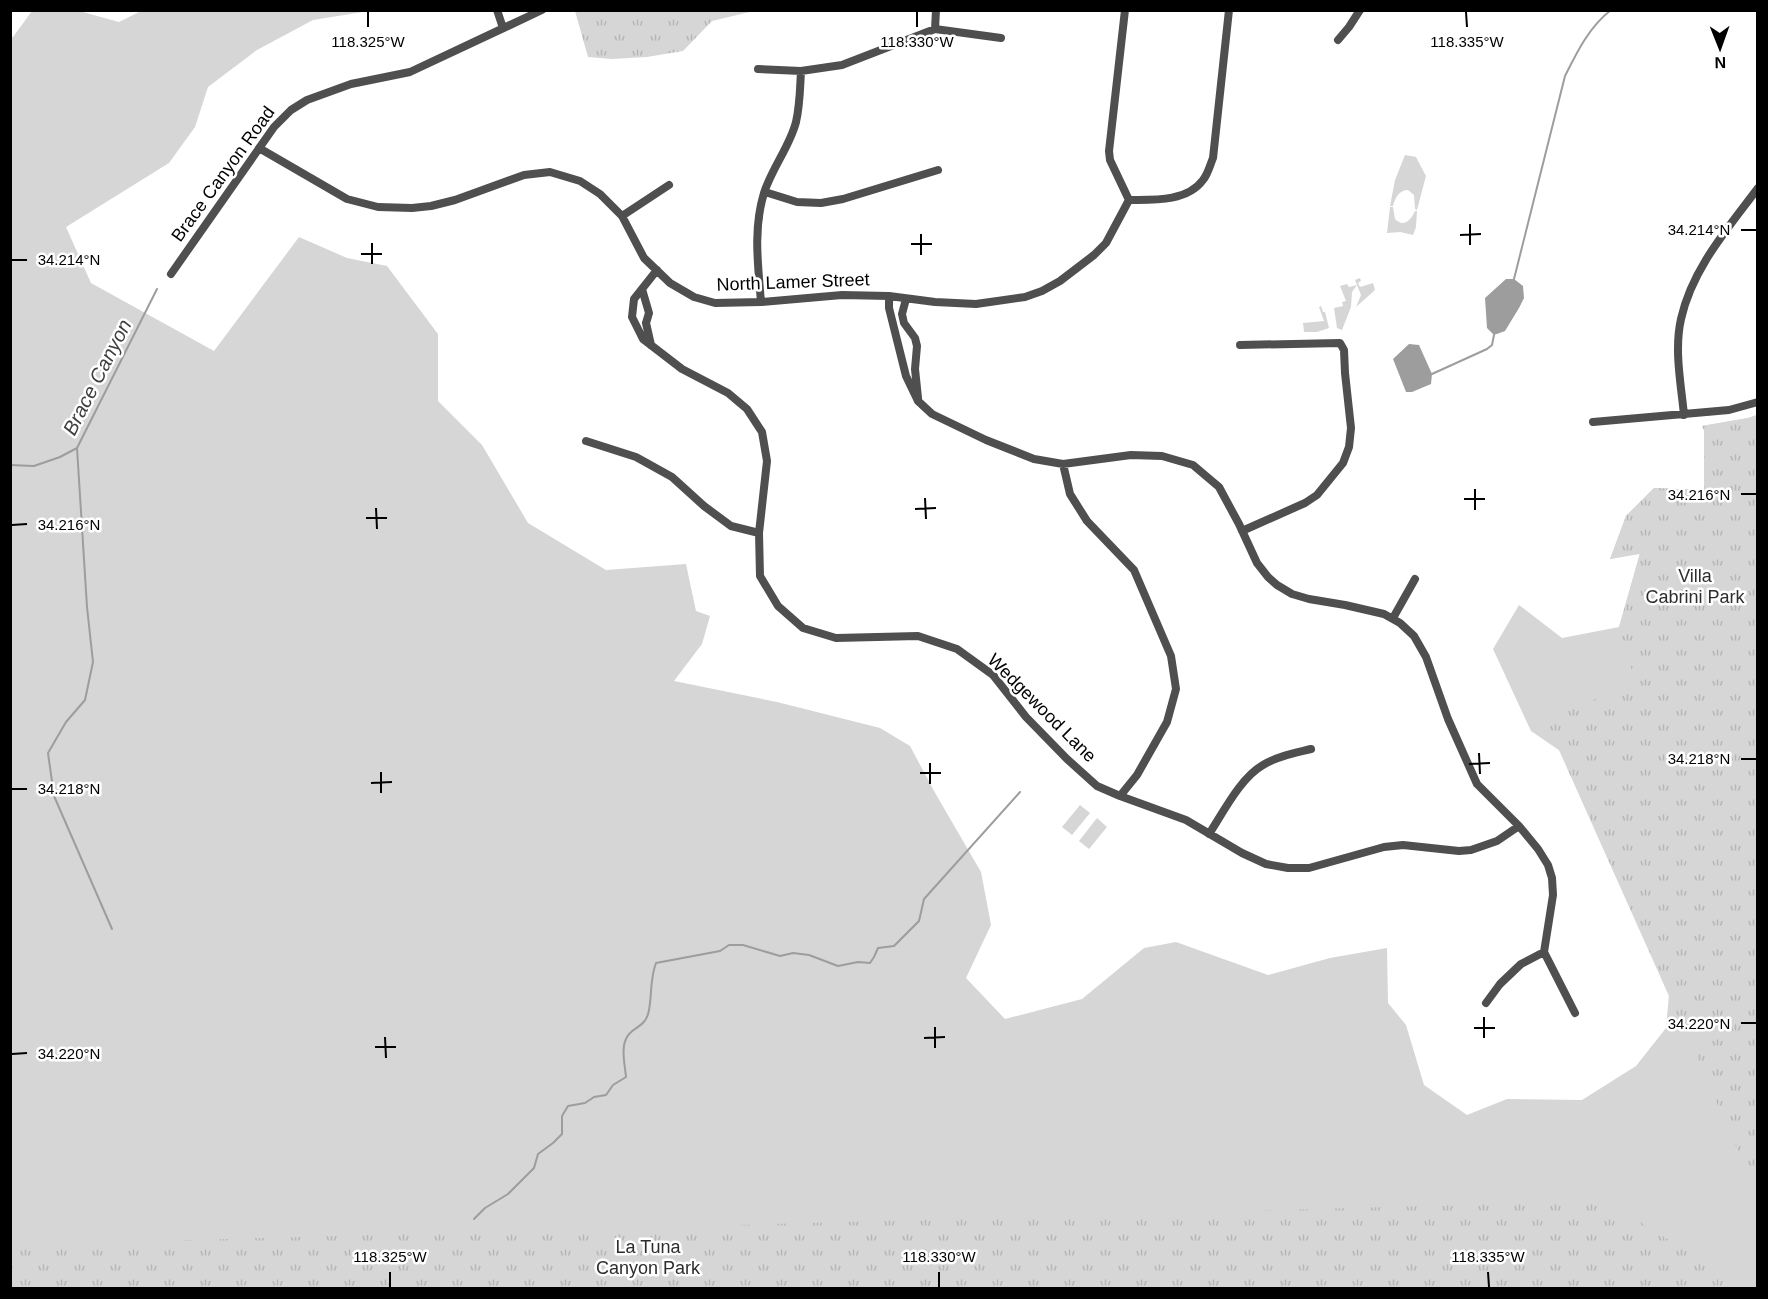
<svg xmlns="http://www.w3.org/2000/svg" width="1768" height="1299" font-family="Arial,sans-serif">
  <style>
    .grass { fill: #d6d6d6 }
    .park { fill: url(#park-tufts) }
    .water { fill: #9d9d9d }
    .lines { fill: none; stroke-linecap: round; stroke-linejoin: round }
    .stream { stroke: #9d9d9d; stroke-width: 2 }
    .minor { stroke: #4f4f4f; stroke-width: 8 }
    .ticks { fill: none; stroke: #000; stroke-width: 2 }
    .labels { text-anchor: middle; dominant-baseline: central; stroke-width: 5; stroke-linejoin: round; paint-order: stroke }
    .street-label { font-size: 18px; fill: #000; stroke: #fff }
    .park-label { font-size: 18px; fill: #2d2d2d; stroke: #fff }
    .water-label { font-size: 20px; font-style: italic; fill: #3e3e3e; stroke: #fff }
    .ticks-label { font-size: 15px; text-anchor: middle; fill: #000; stroke: #fff; stroke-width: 5; stroke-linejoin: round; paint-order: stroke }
  </style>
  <defs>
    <pattern id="park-tufts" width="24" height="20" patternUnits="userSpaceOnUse" patternTransform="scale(1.5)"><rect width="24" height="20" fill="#d6d6d6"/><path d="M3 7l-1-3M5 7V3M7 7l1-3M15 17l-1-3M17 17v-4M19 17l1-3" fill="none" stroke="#b6b6b6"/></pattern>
  </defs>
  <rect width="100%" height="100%" fill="#fff"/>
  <!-- grass -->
  <path class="grass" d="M143,10L369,11L313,20L257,50L208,87L195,127L169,163L66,227L91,283L214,351L299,237L347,258L387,266L438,334V401L482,445L528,523L606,570L686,564L696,611L710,616L702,644L674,681L777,702L880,728L910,746L934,791L981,872L991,925L966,978L1005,1019L1082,999L1144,948L1176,942L1268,975L1330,958L1387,948L1388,1003L1406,1025L1424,1085L1467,1115L1507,1099L1582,1100L1636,1066L1666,1028L1672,961L1582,766L1531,731L1493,649L1519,605L1562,638L1619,627L1640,554L1610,559L1626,516L1654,488L1704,490V430L1702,426L1748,418L1757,415V1288H11L10,37H13L32,11H79L119,22Z
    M1405,155L1416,157L1426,176L1417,210L1415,209L1414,195L1408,190C1399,190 1395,198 1393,206H1390L1395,180Z
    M1390,207H1393L1395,219C1404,228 1411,220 1415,211H1417L1416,227L1413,235L1400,232L1387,233Z
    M1360,278L1361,281L1358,283L1360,287L1373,283L1375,290L1356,307L1361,295L1357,285L1352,292L1351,307L1342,330L1337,328L1334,308L1343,306L1342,302L1346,301L1340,286L1347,284L1349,287L1357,285L1355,280Z
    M1321,306L1323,312H1325L1329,328L1317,332H1304L1303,323L1324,321L1319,307Z
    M1080,805L1090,813L1072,835L1062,827Z
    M1097,818L1107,827L1089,849L1079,841Z"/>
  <!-- park -->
  <path class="park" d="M575,11V10L754,11L712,21L683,51L647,57L612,59L588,57Z
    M1757,415H1758L1757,1193L1546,721L1635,681L1619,627L1640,553L1610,559L1626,516L1654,488L1704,490V430L1702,426L1748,418Z
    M1607,1201L1745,1288H11V1245Z"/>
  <!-- water -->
  <path class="water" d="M1506,279H1514L1523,286L1524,298L1519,308L1505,331L1494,335L1487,328L1485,298Z
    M1409,344L1419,345L1432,374L1431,384L1412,392H1406L1393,359Z"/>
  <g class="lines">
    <!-- stream -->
    <path class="stream" d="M1514,279L1565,76C1577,52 1589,27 1611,10
      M1432,374L1487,349L1492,345L1494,335
      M77,448L87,607L93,662L85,700L66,722L48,753L54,796L112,929
      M10,465L34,466L60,457L77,448L157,289
      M474,1219L485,1208L508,1194L534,1168L538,1154L553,1143L562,1134V1116L568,1106L585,1103L594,1097L606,1095L613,1085L626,1077C625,1066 621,1049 626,1039C631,1026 646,1029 649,1010C652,994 650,978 656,963L720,951L729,945H743L780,956L793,953L809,955L838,966L858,962L870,963L874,957L878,948L894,946L919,921L924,899L1020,792"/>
    <!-- minor -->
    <path class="minor" d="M497,10L503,28
      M935,29L936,10
      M1338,40L1349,27L1360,10
      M758,69L801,71L842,65L935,29L1001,38
      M259,148L347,199L378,207L412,208L431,206L455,200L524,175L550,172L580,181L600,194L622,216L644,258L670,283L694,297L715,303L761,302L842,295L889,296L935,302L976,304L1025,297L1042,291L1060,281L1094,255L1106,243L1129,200L1110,160L1109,151L1125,10
      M765,192L797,202L821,203L843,199L938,170
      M1129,200C1153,200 1187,202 1203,180C1208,174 1210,165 1213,158L1229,10
      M622,216L669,185
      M657,270L634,299L632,317L643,339L682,369L728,393L747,409L762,432L767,461L759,533L760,576L778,606L803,628L836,638L918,636L957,649L993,675L1026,717L1067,759L1097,786L1120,796L1186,820L1242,853L1266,864L1288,868H1309L1384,847L1403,845L1459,851L1471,850L1497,841L1519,826
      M171,274L274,127L291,110L307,100L351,84L410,72L542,10
      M642,289L649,313L646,323L651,345
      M889,296V308L906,376L918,401L932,414L986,440L1034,459L1063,464L1131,455L1162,456L1193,465L1219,487L1239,524L1257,563L1268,577L1277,585L1292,594L1309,599L1345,605L1384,614L1400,623L1414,636L1426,657L1448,719L1477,784L1519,826L1538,849L1548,865L1552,878L1553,895L1544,952L1575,1013
      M906,299L902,314L904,323L915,338L917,346L915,369L918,398
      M761,302C758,265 753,229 764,193C772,168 790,146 796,122C800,105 800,88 801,71
      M1240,345L1340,343L1344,350L1345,373L1351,428L1349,447L1343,463L1317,495L1305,503L1242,531
      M1684,415C1681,384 1674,350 1681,319C1692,269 1728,228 1758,188
      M1593,422L1729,410L1758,402
      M586,441L636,457L672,477L704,506L731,526L759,533
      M1063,464L1070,494L1087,521L1134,570L1171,656L1176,689L1167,722L1137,775L1120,796
      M1393,618L1415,579
      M1209,834C1223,813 1240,778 1263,765C1278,756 1295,753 1311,749
      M1486,1003L1500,984L1521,964L1544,952"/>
  </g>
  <!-- ticks -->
  <path class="ticks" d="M368,12V27M917,12V27M1466,12L1467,27M1470,224V245M1741,230H1756M921,234V255M1460,235L1481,234M372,243V264M911,244H932M361,254H382M12,260H27M1475,489V510M1741,494H1756M925,498L926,519M1464,499H1485M376,508L377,529M915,509L936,508M366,518H387M12,525L27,524M1479,753L1480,774M1741,759H1756M930,763V784M1469,764L1490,763M381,772V793M920,773H941M371,783L392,782M12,789H27M1484,1017V1038M1741,1023H1756M935,1027V1048M1474,1028H1495M385,1037L386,1058M924,1038L945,1037M375,1047H396M12,1054L27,1053M390,1272V1287M939,1272V1287M1488,1272L1489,1287"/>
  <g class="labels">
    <!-- street labels -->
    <g class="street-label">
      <text transform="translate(223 174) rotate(-54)">Brace Canyon Road</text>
      <text transform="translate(793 282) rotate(-2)">North Lamer Street</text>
      <text transform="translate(1042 708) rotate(45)">Wedgewood Lane</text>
    </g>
    <!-- park labels -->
    <g class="park-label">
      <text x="1695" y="576">Villa<tspan x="1695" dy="21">Cabrini Park</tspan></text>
      <text x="648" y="1247">La Tuna<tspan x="648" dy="21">Canyon Park</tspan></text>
    </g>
    <!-- water labels -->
    <g class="water-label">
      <text transform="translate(97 377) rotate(-63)">Brace Canyon</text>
    </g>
  </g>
  <g class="ticks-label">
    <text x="368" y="47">118.325°W</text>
    <text x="917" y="47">118.330°W</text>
    <text x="1467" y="47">118.335°W</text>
    <text x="1699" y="235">34.214°N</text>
    <text x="69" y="265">34.214°N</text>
    <text x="1699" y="500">34.216°N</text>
    <text x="69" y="530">34.216°N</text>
    <text x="1699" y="764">34.218°N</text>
    <text x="69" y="794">34.218°N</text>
    <text x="1699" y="1029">34.220°N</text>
    <text x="69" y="1059">34.220°N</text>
    <text x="390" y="1262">118.325°W</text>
    <text x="939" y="1262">118.330°W</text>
    <text x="1488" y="1262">118.335°W</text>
  </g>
  <!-- border -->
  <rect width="1768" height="1299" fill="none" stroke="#000000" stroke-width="24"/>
  <!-- north arrow -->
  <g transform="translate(1720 48) rotate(179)" stroke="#ffffff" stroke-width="4.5" paint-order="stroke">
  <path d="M0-4.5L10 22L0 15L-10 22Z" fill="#000000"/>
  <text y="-9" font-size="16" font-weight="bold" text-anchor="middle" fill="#000000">N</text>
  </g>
</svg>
